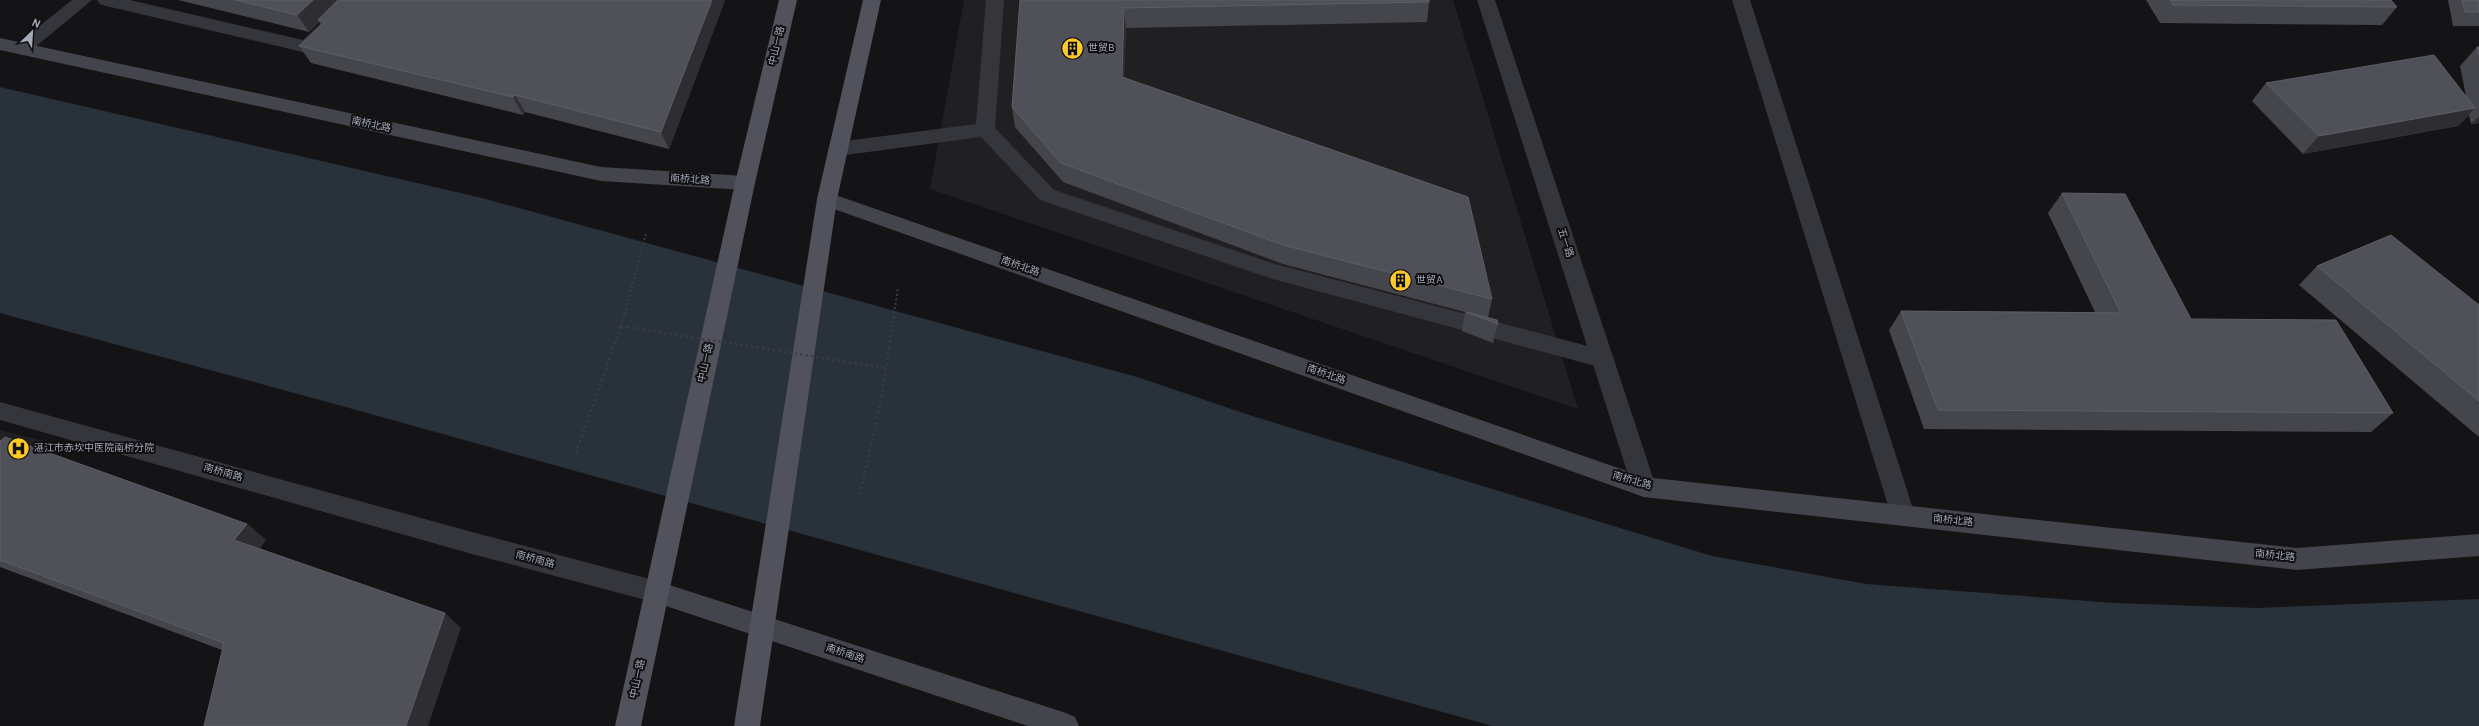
<svg xmlns="http://www.w3.org/2000/svg" width="2479" height="726" font-family="Overpass,'Noto Sans SC',sans-serif">
  <style>
    .built { fill: #202023 }
    .water { fill: #29323b }
    .lines { fill: none; stroke-linecap: round; stroke-linejoin: round }
    .path-far1 { stroke: #3b3c43; stroke-width: 2; stroke-dasharray: 2 2.5; stroke-linecap: butt }
    .path { stroke: #3b3c43; stroke-width: 2.5; stroke-dasharray: 2 3.5; stroke-linecap: butt }
    .lane { fill: #35353c; fill-rule: evenodd }
    .street { fill: #35353c; fill-rule: evenodd }
    .secondary { fill: #43444c; fill-rule: evenodd }
    .primary { fill: #51525b; fill-rule: evenodd }
    .path-bridge-far1 { stroke: #3b3c43; stroke-width: 2; stroke-dasharray: 2 2.5; stroke-linecap: butt }
    .path-bridge { stroke: #3b3c43; stroke-width: 2.5; stroke-dasharray: 2 3.5; stroke-linecap: butt }
    .wall { fill: #45454c }
    .shaded-wall { fill: #2d2d32 }
    .building { fill: #505058; stroke: #5d5e67 }
    .labels { text-anchor: middle; dominant-baseline: central; stroke-width: 4; stroke-linejoin: round; paint-order: stroke }
    .street-label { font-size: 10px; fill: #a5a9b8; stroke: #0f0f11 }
    .poi-label { font-size: 10px; fill: #a5a9b8; stroke: #0f0f11; text-anchor: start }
  </style>
  <rect width="100%" height="100%" fill="#141416"/>
  <!-- built -->
  <path class="built" d="M964,0H1453L1578,409L930,189Z
    M0,430L44,441L0,478Z"/>
  <!-- water -->
  <path class="water" d="M0,87L482,198L1137,377L1249,415L1712,556L1866,584L2114,603L2257,608L2479,599V726H1493L342,406L0,313Z"/>
  <g class="lines">
    <!-- path-far1 -->
    <path class="path-far1" d="M621,327L646,234
      M892,327L898,287"/>
    <!-- path -->
    <path class="path" d="M576,453L621,326
      M860,494L882,396L892,326"/>
    <!-- lane -->
    <path class="lane" d="M72,0H92L28,53L22,55L16,53L13,49L16,45Z
      M97,0H130L303,40L345,0H364L313,51L307,53L106,6L100,4Z
      M986,0H1004L995,128L1054,190L1275,264L1603,350L1611,353L1614,359L1611,365L1603,368L1273,279L1040,200L981,137L838,156L831,154L828,149L831,144L838,142L976,124Z
      M1732,0H1750L1915,515L1911,522L1903,525L1895,522L1891,515Z"/>
    <!-- street -->
    <path class="street" d="M1477,0H1495L1656,487L1652,494L1644,497L1636,494L1632,487Z
      M0,402L472,532L657,581L666,584L669,592L666,600L657,603L472,554L0,420Z"/>
    <!-- secondary -->
    <path class="secondary" d="M0,38L601,167L745,176L752,178L755,183L752,188L745,190L601,181L0,50Z
      M827,192L1644,477L2297,548L2479,534V556L2297,570L1644,497L820,204L817,199L820,194Z
      M657,581L1066,713L1075,717L1079,726H1028L657,603L648,600L645,592L648,584Z"/>
    <!-- primary -->
    <path class="primary" d="M779,0H797L755,183L641,726H615L735,183Z
      M863,0H881L837,199L760,726H734L817,199Z"/>
    <!-- path-bridge-far1 -->
    <path class="path-bridge-far1" d="M621,326L627,327"/>
    <!-- path-bridge -->
    <path class="path-bridge" d="M621,326L886,368"/>
  </g>
  <!-- wall -->
  <path class="wall" d="M178,0H725L669,149L525,112L523,115L311,63L299,46L321,25L319,22L309,32Z
    M1020,0L1429,2L1427,22L1126,28L1124,77L1492,299L1488,318L1498,324L1493,343L1462,331L1465,312L1283,264L1063,182L1015,127L1012,107Z
    M2146,0H2391L2397,7L2382,25L2160,23Z
    M2448,0H2479V26H2453Z
    M2477,47H2479V123L2471,124L2469,115L2458,126L2303,154L2252,101L2266,83L2466,96L2460,66Z
    M2062,193L2191,319L2393,413L2371,432L1924,429L1889,330L1901,311L2095,312L2048,213Z
    M2317,266L2479,305V437L2299,285Z
    M0,441L247,524L266,540L259,549L461,628L222,650L0,567Z"/>
  <!-- shaded-wall -->
  <path class="shaded-wall" d="M313,0H343L318,20L319,22L309,32L297,15Z
    M712,0H725L669,149L661,132Z
    M1124,8L1126,28L1124,97L1122,77Z
    M515,95L525,112L523,115L513,97Z
    M2475,108L2458,126L2303,154L2319,136Z
    M2479,116V123L2471,124Z
    M247,524L266,540L254,557L234,540Z
    M445,613L461,628L428,726H406Z"/>
  <!-- building -->
  <path class="building" d="M236,0H313L297,15Z
    M338,0H712L661,132L515,95L513,97L299,46L325,22L318,20Z
    M1020,0H1429V2L1124,8L1122,77L1468,197L1492,299L1283,245L1061,163L1012,107Z
    M2170,0H2391L2397,7L2173,5Z
    M2462,0H2479V12H2465Z
    M2477,47H2479V55Z
    M2434,55L2475,108L2319,136L2266,83Z
    M2062,193L2125,194L2191,319L2336,320L2393,413L1938,410L1901,311L2121,313Z
    M2391,235L2479,305V401L2317,266Z
    M1466,312L1497,320L1498,324Z
    M5,437L247,524L234,540L445,613L406,726H204L224,643L0,560V441Z"/>
  <!-- icons -->
  <defs>
    <symbol id="building-disc" viewBox="-11 -11 22 22"><circle r="9.5" fill="#ffca23" stroke="#0f0f11"/><path d="M-4-6H4V6H1V3H-1V6H-4ZM-2.5-4.3h1.7v1.8h-1.7ZM.8-4.3h1.7v1.8H.8ZM-2.5-1h1.7V.8h-1.7ZM.8-1h1.7V.8H.8Z" fill="#111"/></symbol>
    <symbol id="hospital-disc" viewBox="-11 -11 22 22"><circle r="9.5" fill="#ffca23" stroke="#0f0f11"/><path d="M-5-5h3v3.5h4V-5h3V5h-3V1.5h-4V5h-3Z" fill="#111"/></symbol>
  </defs>
  <g fill-rule="evenodd">
    <use href="#building-disc" x="1060" y="36" width="25" height="25"/>
    <use href="#building-disc" x="1388" y="268" width="25" height="25"/>
    <use href="#hospital-disc" x="6" y="436" width="25" height="25"/>
  </g>
  <g class="labels">
    <!-- street labels -->
    <g class="street-label">
      <text transform="translate(777 46) rotate(-77)">中山一路</text>
      <text transform="translate(371 125) rotate(12)">南桥北路</text>
      <text transform="translate(690 180) rotate(4)">南桥北路</text>
      <text transform="translate(1565 243) rotate(72)">五一路</text>
      <text transform="translate(1020 267) rotate(19)">南桥北路</text>
      <text transform="translate(706 363) rotate(-78)">中山一路</text>
      <text transform="translate(1326 375) rotate(19)">南桥北路</text>
      <text transform="translate(223 473) rotate(16)">南桥南路</text>
      <text transform="translate(1632 481) rotate(16)">南桥北路</text>
      <text transform="translate(1953 521) rotate(6)">南桥北路</text>
      <text transform="translate(2275 556) rotate(6)">南桥北路</text>
      <text transform="translate(535 560) rotate(15)">南桥南路</text>
      <text transform="translate(845 654) rotate(18)">南桥南路</text>
      <text transform="translate(638 679) rotate(-78)">中山一路</text>
    </g>
    <!-- poi labels -->
    <g class="poi-label">
      <text x="1088" y="48">世贸B</text>
      <text x="1416" y="280">世贸A</text>
      <text x="34" y="448">湛江市赤坎中医院南桥分院</text>
    </g>
  </g>
  <!-- north arrow -->
  <g transform="translate(32 32) rotate(25)" stroke="#0f0f11" stroke-width="3" paint-order="stroke">
  <path d="M0-3L7 15L0 10L-7 15Z" fill="#a5a9b8"/>
  <text y="-6" font-size="11" font-weight="bold" text-anchor="middle" fill="#a5a9b8">N</text>
  </g>
</svg>
